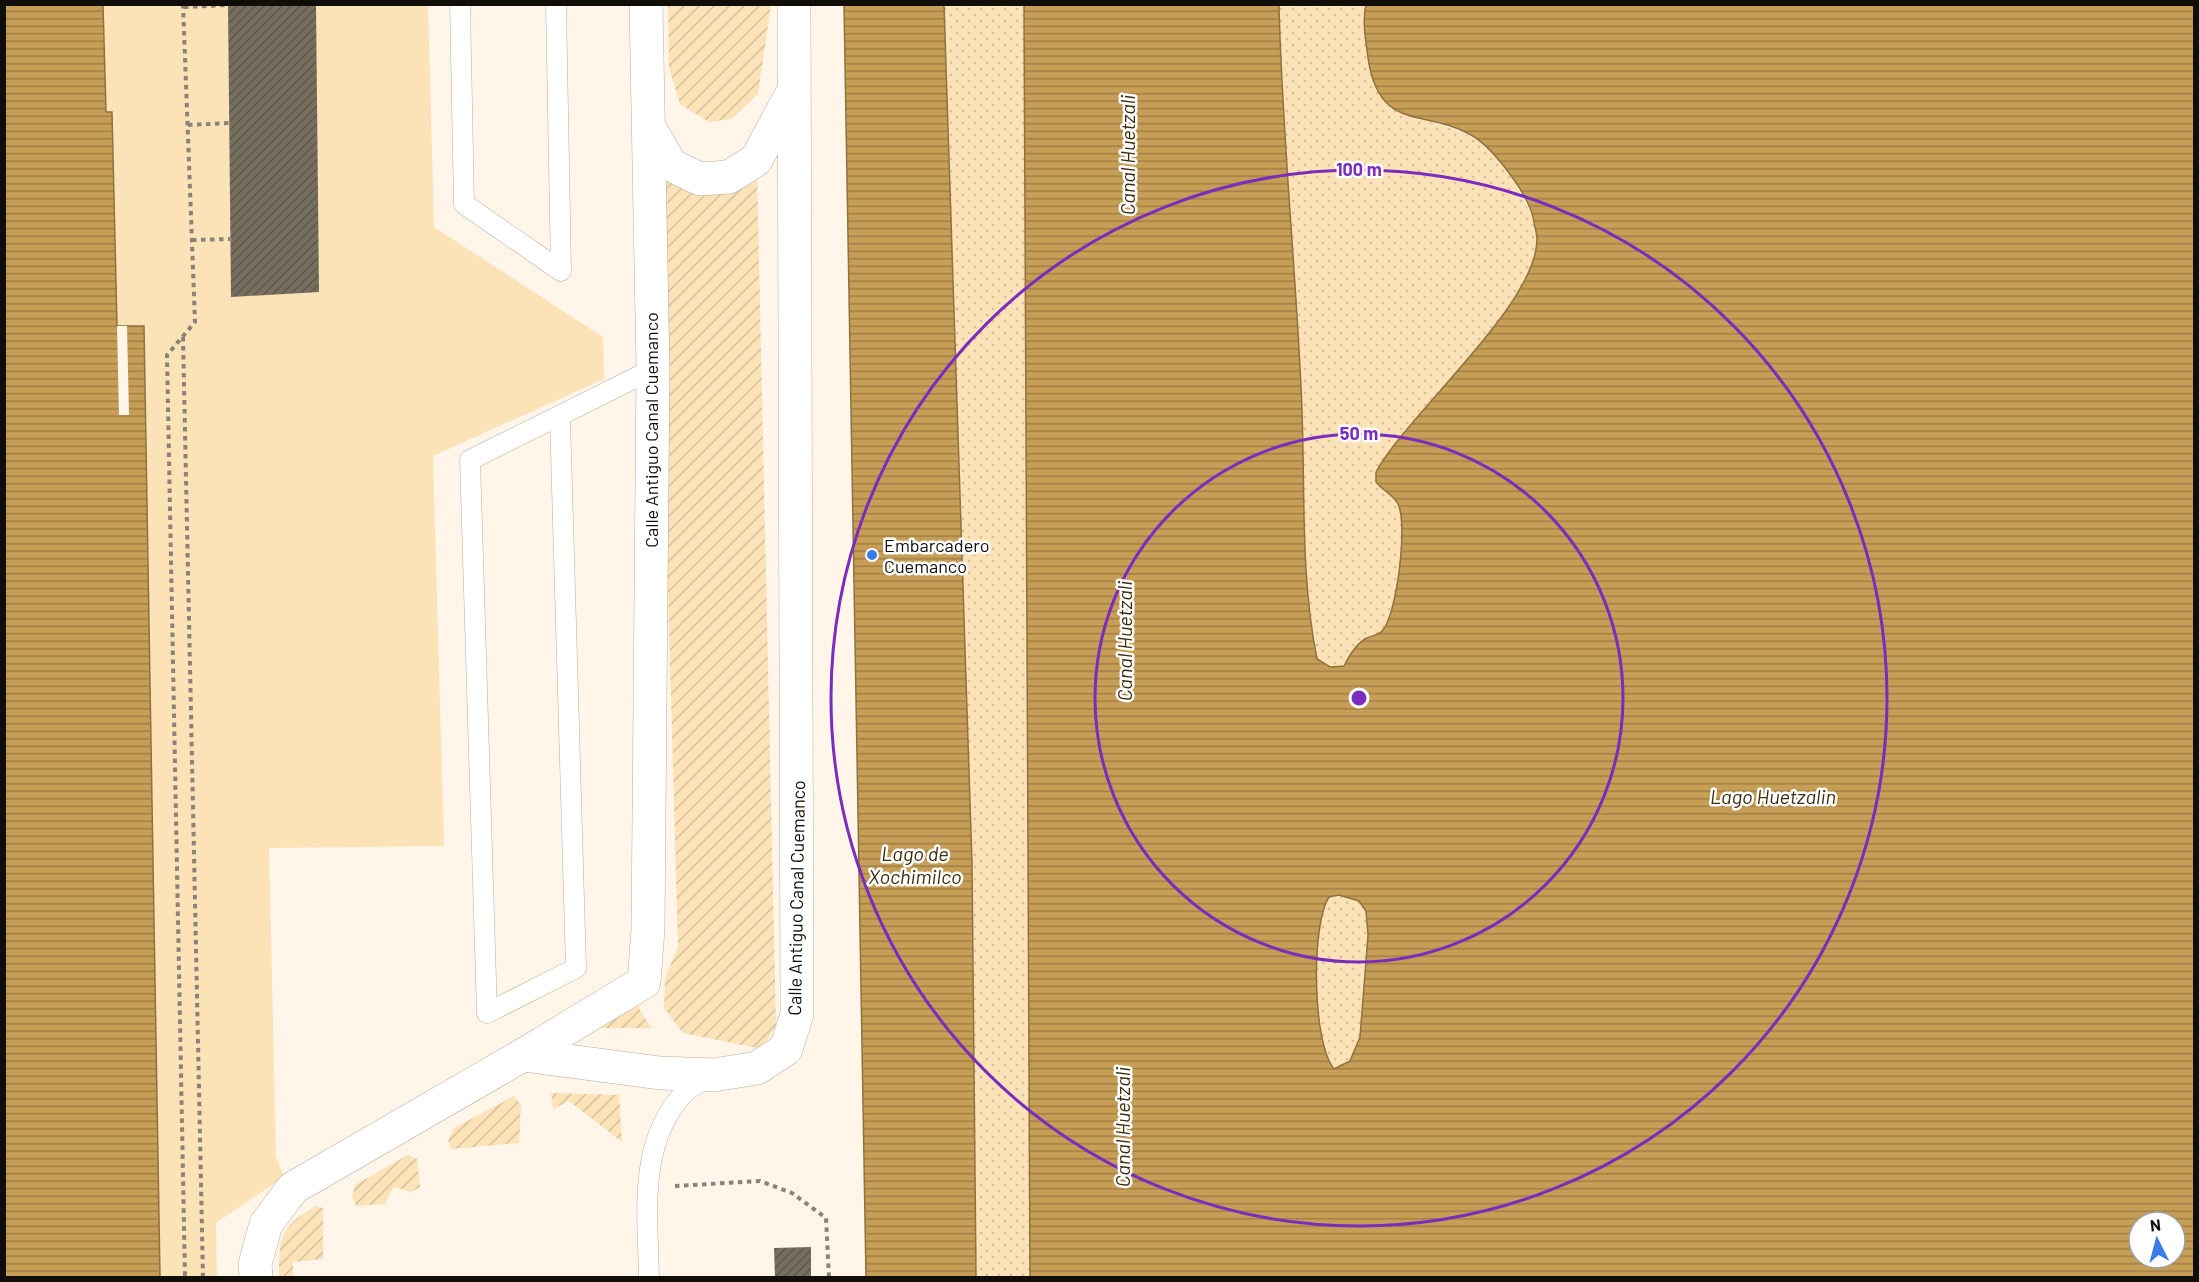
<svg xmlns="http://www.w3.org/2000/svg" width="2199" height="1282" font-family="Barlow,sans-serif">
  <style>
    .grass { fill: url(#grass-dots) }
    .garden { fill: url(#garden-furrows) }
    .pitch { fill: #fbe2b7 }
    .water { fill: url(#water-rules); stroke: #90723e; stroke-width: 1.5; fill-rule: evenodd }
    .pier { fill: #fff6e9 }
    .building { fill: url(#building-hatch) }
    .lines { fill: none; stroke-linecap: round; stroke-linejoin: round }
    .lane-casing { stroke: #b6ad9d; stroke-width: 21 }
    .street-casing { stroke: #b6ad9d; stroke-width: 34 }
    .path { stroke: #89837a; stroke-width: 4; stroke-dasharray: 4.5 4.5; stroke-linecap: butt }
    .lane { stroke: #fff; stroke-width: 20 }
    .street { stroke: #fff; stroke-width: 33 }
    .ring { fill: none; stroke: #7b2cbf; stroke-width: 3 }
    .poi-dot { fill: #3b7ae9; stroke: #fff; stroke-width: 2 }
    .labels { text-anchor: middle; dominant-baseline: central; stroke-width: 5; stroke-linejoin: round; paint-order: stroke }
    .street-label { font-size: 18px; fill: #110d08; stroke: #fff }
    .poi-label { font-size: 18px; fill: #110d08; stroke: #fff; text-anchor: start }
    .water-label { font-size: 20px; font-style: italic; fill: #3d2c0b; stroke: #fff }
    .centre { fill: #7b2cbf; stroke: #fff; stroke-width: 3 }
    .ring-label { font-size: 18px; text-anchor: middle; font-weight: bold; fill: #7b2cbf; stroke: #fff; stroke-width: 5; stroke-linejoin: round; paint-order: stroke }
  </style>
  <defs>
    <pattern id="grass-dots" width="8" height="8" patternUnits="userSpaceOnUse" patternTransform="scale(1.5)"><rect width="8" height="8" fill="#fbe2b7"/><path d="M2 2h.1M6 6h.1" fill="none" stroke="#d6c19c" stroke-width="1.8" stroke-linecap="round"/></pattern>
    <pattern id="garden-furrows" width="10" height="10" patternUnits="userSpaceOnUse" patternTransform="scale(1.5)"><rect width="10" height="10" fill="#fbe2b7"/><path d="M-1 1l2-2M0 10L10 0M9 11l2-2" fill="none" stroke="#d6c19c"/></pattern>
    <pattern id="water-rules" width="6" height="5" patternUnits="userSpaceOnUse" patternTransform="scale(1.5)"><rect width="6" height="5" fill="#c79e55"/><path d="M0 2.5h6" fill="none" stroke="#a07f44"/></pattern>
    <pattern id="building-hatch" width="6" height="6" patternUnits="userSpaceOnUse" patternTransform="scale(1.5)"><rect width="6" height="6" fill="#766e5f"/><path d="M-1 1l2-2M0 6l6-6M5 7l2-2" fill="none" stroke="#5f594c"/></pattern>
  </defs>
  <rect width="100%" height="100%" fill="#fff6e9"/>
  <!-- grass -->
  <path class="grass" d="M944,5H1024L1030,1277H976L972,863Z
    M1279,5H1366L1364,14L1412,118C1465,129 1490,139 1517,187C1526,204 1535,218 1537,238C1542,297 1407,416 1376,472C1382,495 1391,489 1398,505C1409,527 1397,605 1386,627C1381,636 1375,634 1367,638C1357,643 1349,656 1344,666L1330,667L1317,659C1299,570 1305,477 1301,387C1295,259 1282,132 1279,5Z
    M1339,895L1359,901L1366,911L1368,935L1364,966L1360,1037L1350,1061L1334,1069C1312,1041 1311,926 1329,896Z"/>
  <!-- garden -->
  <path class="garden" d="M668,5H771L758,94L732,119L709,122L680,104L669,68Z
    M656,168L757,172L776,1025L762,1049L683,1033L664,1008L665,978L678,947Z
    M637,994L640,1011L652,1028H588Z
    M551,1093L619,1095L622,1142L569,1101L553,1109Z
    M514,1096L521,1105L519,1143L451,1149L448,1140L454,1128Z
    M408,1155L417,1159L420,1187L411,1192L394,1187L385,1204L356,1206L352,1197L355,1185Z
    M315,1206L323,1208V1259L293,1262V1277H279C279,1238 280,1227 315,1206Z"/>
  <!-- pitch -->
  <path class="pitch" d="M5,5H428L434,227L603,337L604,379L433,456L444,846L269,848L276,1156L284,1177L216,1223L217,1277L5,1278Z"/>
  <!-- water -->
  <path class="water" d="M5,5H103L106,112H112L117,326H144L160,1277L5,1278Z
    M844,5H944L972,863L976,1277H866Z
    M1024,5H1279C1282,132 1295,259 1301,387C1306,477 1299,570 1317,659L1330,667L1344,666C1349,656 1356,643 1367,638C1373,635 1378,636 1383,630C1397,613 1408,524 1398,504C1393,494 1382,490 1376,482V472C1409,412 1537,305 1537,239C1537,233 1534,224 1533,217C1527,193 1493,147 1471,135C1424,108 1379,133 1368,58C1366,41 1362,22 1366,5H2194V1277H1030ZM1339,895L1359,901L1366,911L1368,935L1360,1037L1350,1061L1334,1069C1312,1042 1311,925 1329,897ZM2139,1222H2175V1258H2139Z"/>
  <!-- pier -->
  <path class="pier" d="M117,326H127L129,415H119Z"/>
  <!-- building -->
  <path class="building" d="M228,4H316L319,292L231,297Z
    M811,1247V1278H775L774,1248Z"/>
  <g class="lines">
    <defs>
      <path id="lane" d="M460,4L464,204L561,271L556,4
        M560,418L576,968L487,1013L470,460L653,369
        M649,1278C648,1215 637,1142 685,1092C691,1086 701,1082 709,1078"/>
      <path id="street" d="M648,125L671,165L700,179L729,177L756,160L794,90
        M523,1055L660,1073L714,1075L757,1068L786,1049L797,1014L794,4
        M256,1278L255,1264L266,1224L293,1188L523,1055L644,982L648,929L653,369L646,4"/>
    </defs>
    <!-- lane casing -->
    <use href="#lane" class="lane-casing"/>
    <!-- street casing -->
    <use href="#street" class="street-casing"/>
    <!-- path -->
    <path class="path" d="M183,4L195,322L167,355L185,1278
      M184,7L228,5
      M188,125L229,123
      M192,240L230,239
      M183,337L203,1278
      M675,1186L760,1181L792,1193L826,1218L829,1278"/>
    <!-- lane -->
    <use href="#lane" class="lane"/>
    <!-- street -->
    <use href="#street" class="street"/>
  </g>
  <!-- distance rings -->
  <g class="ring">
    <circle cx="1359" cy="698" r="264"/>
    <circle cx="1359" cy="698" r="528"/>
  </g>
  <!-- markers -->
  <circle class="poi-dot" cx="872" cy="555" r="6"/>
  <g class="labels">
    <!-- street labels -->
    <g class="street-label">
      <text transform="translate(651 430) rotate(-90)">Calle Antiguo Canal Cuemanco</text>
      <text transform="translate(796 898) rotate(-89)">Calle Antiguo Canal Cuemanco</text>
    </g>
    <!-- poi labels -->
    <g class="poi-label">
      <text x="884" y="545">Embarcadero<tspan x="884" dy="21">Cuemanco</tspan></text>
    </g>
    <!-- water labels -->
    <g class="water-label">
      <text transform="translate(1127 155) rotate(-90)">Canal Huetzali</text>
      <text transform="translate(1124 641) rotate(-90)">Canal Huetzali</text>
      <text x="1773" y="796">Lago Huetzalin</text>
      <text x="915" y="853">Lago de<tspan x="915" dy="23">Xochimilco</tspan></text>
      <text transform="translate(1122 1127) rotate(-90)">Canal Huetzali</text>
    </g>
  </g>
  <circle cx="1359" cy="698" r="9" class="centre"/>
  <g class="ring-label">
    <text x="1359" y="176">100 m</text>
    <text x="1359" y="440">50 m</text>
  </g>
  <!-- border -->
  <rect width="2199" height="1282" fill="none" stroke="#110d08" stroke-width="12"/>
  <!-- north arrow -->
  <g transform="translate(2157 1240) rotate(354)"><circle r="28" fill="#ffffff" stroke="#a09e9c" stroke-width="1.5"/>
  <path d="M0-4.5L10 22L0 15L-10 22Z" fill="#3b7ae9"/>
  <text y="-9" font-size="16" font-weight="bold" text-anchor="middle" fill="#110d08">N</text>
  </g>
</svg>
